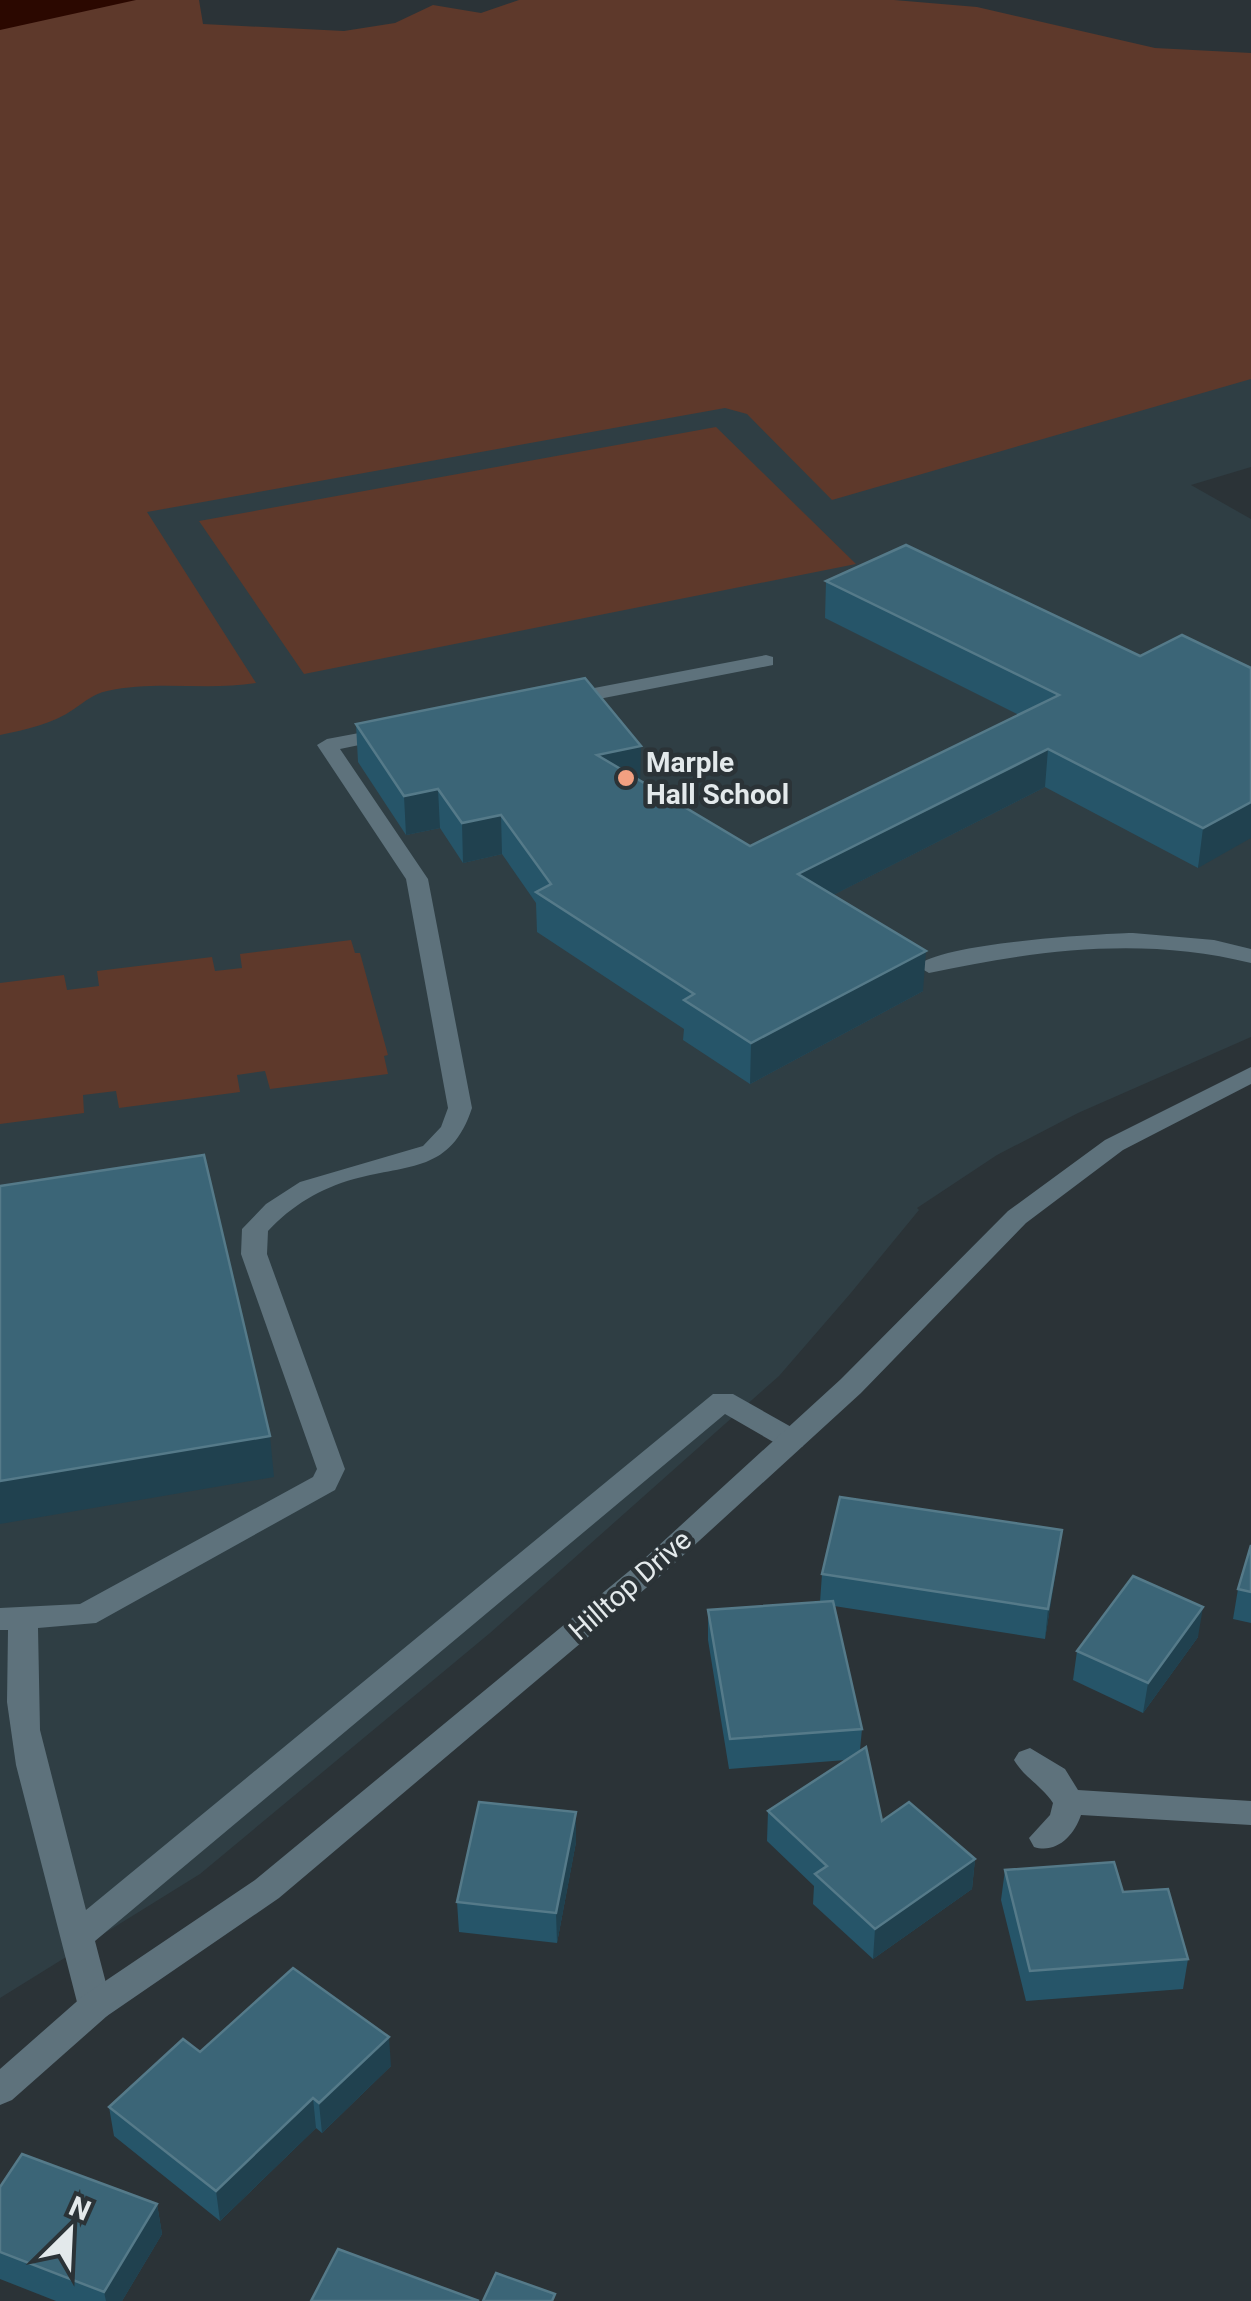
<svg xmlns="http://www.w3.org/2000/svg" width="1251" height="2301" font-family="Roboto,sans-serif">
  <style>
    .built { fill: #2f3e44 }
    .green { fill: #5e392b }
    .water { fill: #2b0800 }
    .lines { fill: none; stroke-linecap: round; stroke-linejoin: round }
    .lane { fill: #5e727c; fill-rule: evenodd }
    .street { fill: #5e727c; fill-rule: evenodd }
    .wall { fill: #265569 }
    .shaded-wall { fill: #20414f }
    .building { fill: #3b6577; stroke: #557a89; stroke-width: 2.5 }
    .poi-dot { fill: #f2a081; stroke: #2b3337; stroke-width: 4 }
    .labels { text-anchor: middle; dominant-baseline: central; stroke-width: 9; stroke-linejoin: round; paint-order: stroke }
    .poi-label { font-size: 28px; font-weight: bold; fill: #e3e9eb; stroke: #2b3337; text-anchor: start }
    .street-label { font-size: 28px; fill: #e3e9eb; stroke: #2b3337 }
  </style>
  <rect width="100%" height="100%" fill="#2b3337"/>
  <!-- built -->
  <path class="built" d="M0,155L1251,295V467L1191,485L1251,519V1037L1078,1113L997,1155L917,1208L919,1210L850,1294L779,1376L490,1633L200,1874L0,1998Z"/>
  <!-- green -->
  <path class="green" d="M0,0H199L203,24L344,31L395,23L433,5L481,13L519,0H894L977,7L1155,48L1251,53V379L832,500L747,414L725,408L147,512L256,683C207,691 156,680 107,691C93,694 86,701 74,709C53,724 24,730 0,735Z
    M716,427L856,564L304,674L199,521Z
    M351,940L355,953H360L388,1055L384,1056L388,1074L270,1089L265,1071L237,1075L240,1092L119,1108L116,1091L83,1095L84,1113L0,1124V983L64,975L67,990L99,986L97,971L212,957L215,971L242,968L240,954Z"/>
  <!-- water -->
  <path class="water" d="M0,0H136L0,30Z"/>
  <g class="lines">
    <!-- lane -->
    <path class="lane" d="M766,655L773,657V665L568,705L558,699L568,693Z
      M391,727L398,729L401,733L398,737L340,749L428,879L472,1108C451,1172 410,1164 354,1179C321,1188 291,1206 268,1231L267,1254L345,1469L335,1490L96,1623L38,1628L40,1730L86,1910L713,1394H733L802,1433L806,1440L802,1447H782L725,1414L95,1941L112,2006L107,2016L95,2020L83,2016L78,2006L16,1765L7,1702L8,1630H0V1608L80,1604L313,1477L317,1469L241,1254L242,1229L266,1204L300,1182L423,1146L441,1127L448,1108L406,879L317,745L327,739Z
      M1133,933L1214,940L1251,949V963C1143,936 1036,950 929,973L917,966C940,943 1095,934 1133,933Z"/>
    <!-- street -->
    <path class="street" d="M1251,1067V1084L1123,1150L1026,1223L861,1393L665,1572L279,1898L107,2016L12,2100L0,2105V2069L83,1996L255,1880L645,1558L841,1379L1008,1211L1105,1140Z
      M1030,1748L1065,1769L1078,1790L1251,1801V1825L1081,1815C1074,1836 1056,1854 1034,1847L1029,1838L1050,1815L1053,1803C1042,1786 1024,1777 1014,1760L1019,1752Z"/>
  </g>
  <!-- wall -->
  <path class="wall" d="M826,581L1140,656L1251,668L1198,868L1045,787L833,895L923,991L750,1084L683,1040L684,1029L537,932L536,903L502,854L463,863L440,828L406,835L358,762L356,724L640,781L750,846L1019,715L825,618Z
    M1062,1530L1045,1639L834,1606L862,1729L860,1750L882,1821L975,1859L972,1889L873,1959L813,1904L814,1886L767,1841L768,1811L846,1760L729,1769L708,1640V1610L820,1602L822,1574Z
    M1251,1545V1623L1233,1619L1238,1589Z
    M1198,1637L1143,1713L1073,1680L1077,1651Z
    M576,1812V1842L557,1943L459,1932L457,1902Z
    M1005,1870L1123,1892L1188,1959L1183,1989L1026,2001L1001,1900Z
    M200,2052L391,2066L322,2133L316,2128L220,2221L114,2136L109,2107Z
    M0,2187L157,2204L162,2234L122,2301H56L0,2279Z"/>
  <!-- shaded-wall -->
  <path class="shaded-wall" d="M641,746L640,785L597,755Z
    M1048,749L1045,787L796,914L798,874Z
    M438,789L440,828L406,835L404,796Z
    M1251,802V838L1198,868L1203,828Z
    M501,815L502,854L463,863L462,823Z
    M926,951L923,991L750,1084L751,1043Z
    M270,1436L274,1477L0,1524V1481Z
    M1062,1530L1058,1560L1045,1639L1048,1609Z
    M1203,1607L1198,1637L1143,1713L1148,1683Z
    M576,1812V1842L557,1943L556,1913Z
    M975,1859L972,1889L873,1959L875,1929Z
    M389,2037L391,2066L322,2133L319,2103Z
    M313,2098L316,2128L220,2221L216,2191Z
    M157,2204L162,2234L122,2301H106L104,2292Z"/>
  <!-- building -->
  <path class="building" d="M906,545L1140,656L1182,635L1251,668V802L1203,828L1048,749L798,874L926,951L751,1043L684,1000L694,994L536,892L551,884L501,815L462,823L438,789L404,796L356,724L585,678L641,746L597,755L750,846L1059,695L826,581Z
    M204,1155L270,1436L0,1481V1186Z
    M840,1497L1062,1530L1048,1609L822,1574Z
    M1251,1545V1592L1238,1589Z
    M1133,1576L1203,1607L1148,1683L1077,1651Z
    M833,1601L862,1729L730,1739L708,1610Z
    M866,1747L882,1821L909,1802L975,1859L875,1929L815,1874L827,1866L768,1811Z
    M479,1802L576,1812L556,1913L457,1902Z
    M1114,1862L1123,1892L1168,1889L1188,1959L1030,1971L1005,1870Z
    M293,1968L389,2037L319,2103L313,2098L216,2191L109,2107L183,2039L200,2052Z
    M22,2154L157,2204L104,2292L0,2252V2187Z
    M338,2249L479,2301H311Z
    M496,2273L555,2294L552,2301H483Z"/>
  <!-- markers -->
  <circle class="poi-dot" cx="626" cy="778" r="10"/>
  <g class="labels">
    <!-- poi labels -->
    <g class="poi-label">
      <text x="646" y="762">Marple<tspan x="646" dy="32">Hall School</tspan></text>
    </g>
    <!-- street labels -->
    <g class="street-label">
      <text transform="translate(630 1585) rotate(-41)">Hilltop Drive</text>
    </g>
  </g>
  <!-- north arrow -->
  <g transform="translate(70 2231) rotate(24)" stroke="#2b3337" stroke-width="8" paint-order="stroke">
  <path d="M0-8L18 38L0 25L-18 38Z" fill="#e3e9eb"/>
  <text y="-15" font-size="28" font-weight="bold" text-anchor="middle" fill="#e3e9eb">N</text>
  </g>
</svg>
